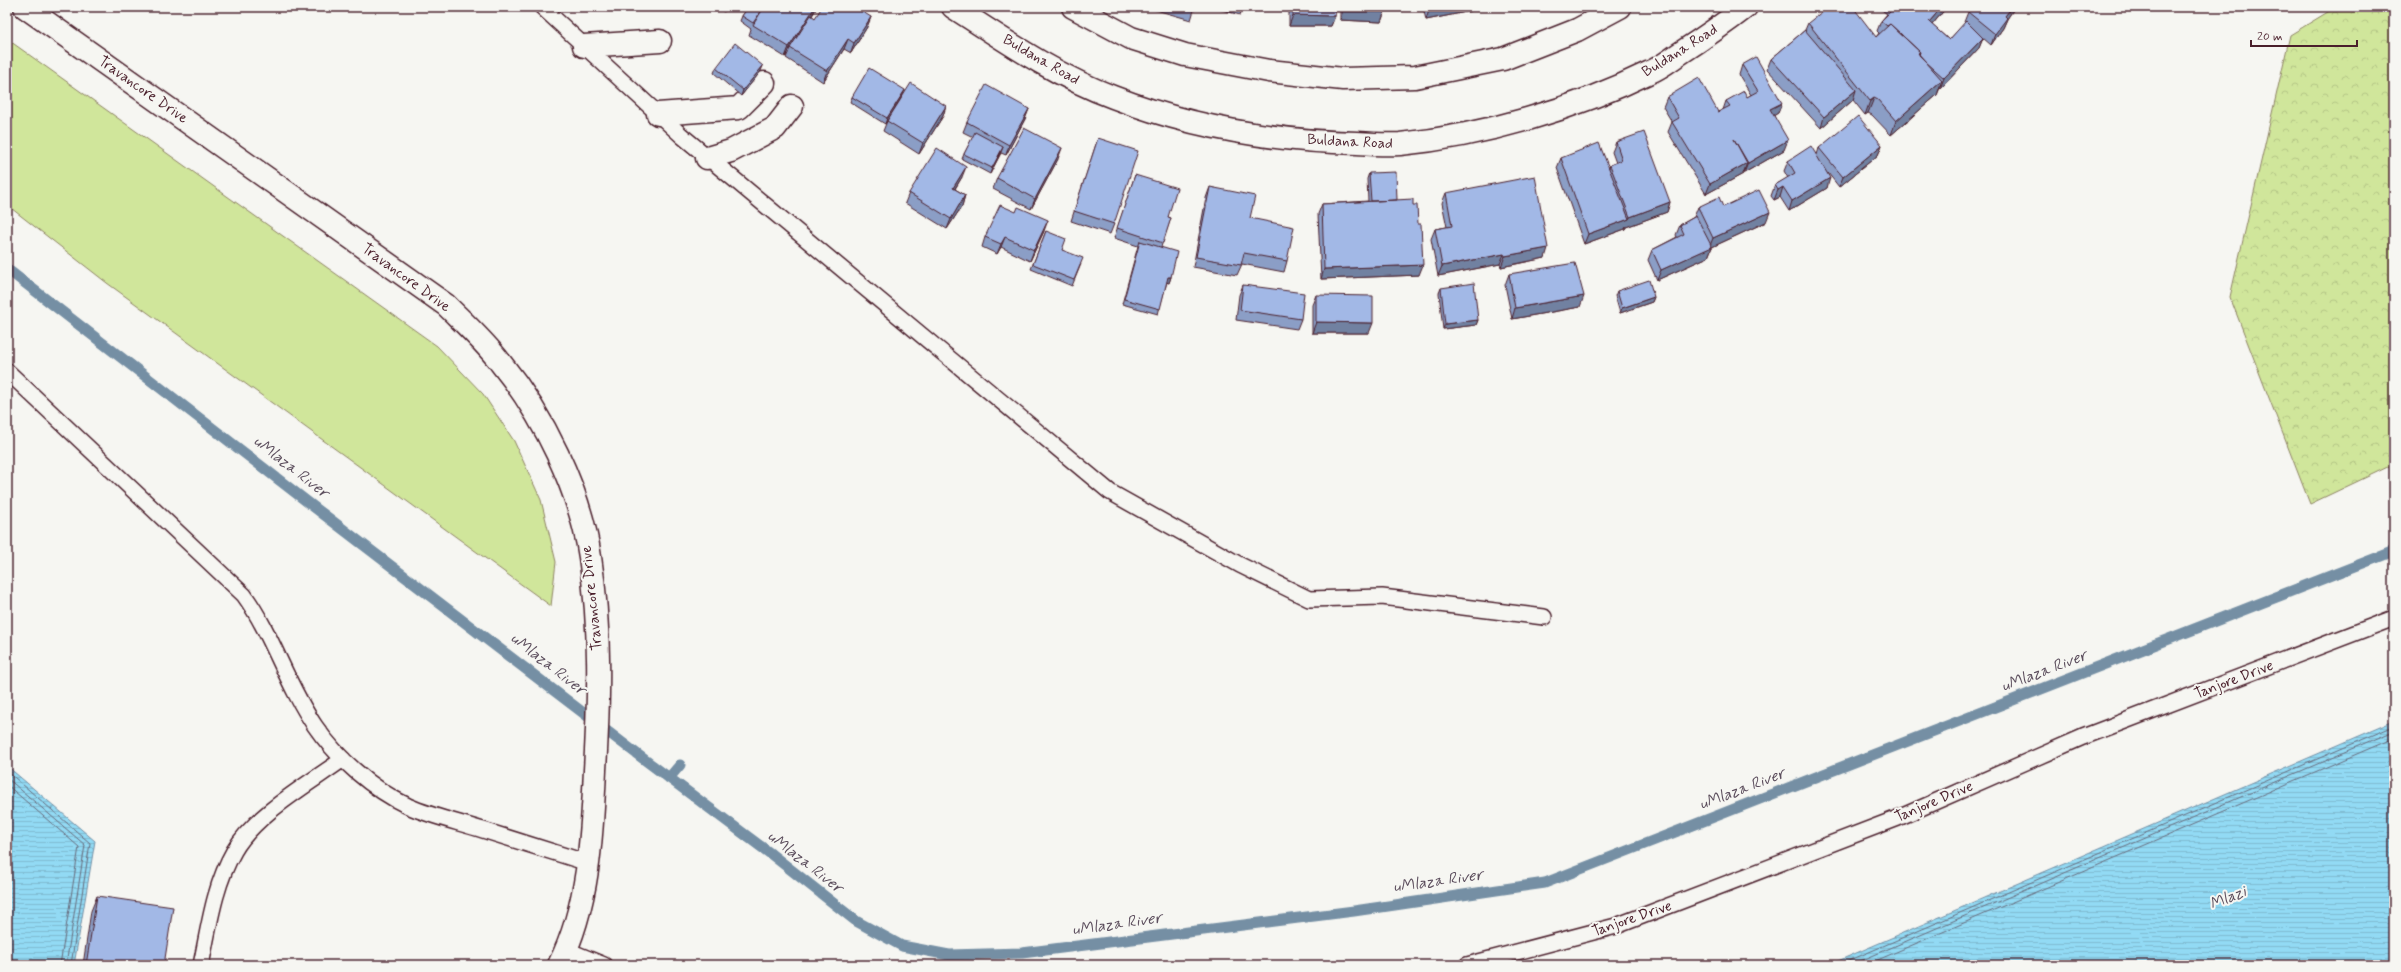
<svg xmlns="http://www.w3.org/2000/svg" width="2401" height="972" font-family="Mynerve,sans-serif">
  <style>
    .green { fill: #d0e69b; stroke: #8d8263 }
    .forest { fill: url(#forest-crowns); stroke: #8d8263 }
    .water { fill: url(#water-rules); stroke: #758fa4 }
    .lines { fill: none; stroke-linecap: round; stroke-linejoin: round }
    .shore { stroke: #676a7b; stroke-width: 1 }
    .stream { stroke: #758fa4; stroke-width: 11 }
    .lane-casing { stroke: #4a1f2b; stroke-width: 18 }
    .street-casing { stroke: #4a1f2b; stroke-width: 25 }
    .lane { stroke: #f6f6f2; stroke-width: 15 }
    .street { stroke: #f6f6f2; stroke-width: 22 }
    .wall { fill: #8b9ec6; stroke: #4a1f2b }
    .shaded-wall { fill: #7181a1; stroke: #4a1f2b }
    .building { fill: #a2b8e6; stroke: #4a1f2b }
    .labels { text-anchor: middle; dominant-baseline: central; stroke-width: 4; stroke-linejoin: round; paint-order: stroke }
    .street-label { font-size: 15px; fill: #4a1f2b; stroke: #f6f6f2 }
    .water-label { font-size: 16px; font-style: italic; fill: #5c4e5d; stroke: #f6f6f2 }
  </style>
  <defs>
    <pattern id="forest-crowns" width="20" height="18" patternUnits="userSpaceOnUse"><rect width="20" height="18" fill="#d0e69b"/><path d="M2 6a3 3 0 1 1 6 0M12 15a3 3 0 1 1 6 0" fill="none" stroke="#b4c586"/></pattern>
    <pattern id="water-rules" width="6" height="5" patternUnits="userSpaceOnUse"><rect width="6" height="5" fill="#92daf4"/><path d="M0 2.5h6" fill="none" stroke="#7fbbd1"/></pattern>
  </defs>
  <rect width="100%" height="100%" fill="#f6f6f2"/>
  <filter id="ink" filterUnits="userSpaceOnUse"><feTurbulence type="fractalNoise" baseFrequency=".025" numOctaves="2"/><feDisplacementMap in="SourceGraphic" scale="8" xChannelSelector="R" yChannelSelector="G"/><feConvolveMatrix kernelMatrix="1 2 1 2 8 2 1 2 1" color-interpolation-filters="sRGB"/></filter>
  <g filter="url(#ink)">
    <!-- green -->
    <path class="green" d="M7,39L437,346L483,394L514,441L541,500L556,562L551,606L107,283L7,205Z"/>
    <!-- forest -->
    <path class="forest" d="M2336,7H2394V464L2310,504L2230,297L2290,35Z"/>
    <!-- water -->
    <path class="water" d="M2394,721V965H1829L1847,957Z
      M7,766L95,841L74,965H7Z"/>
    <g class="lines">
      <!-- shore -->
      <path class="shore" d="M7,771L90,843L71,965
        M7,778L85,845L66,965
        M7,785L79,847L60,965
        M1839,965L2394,726
        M1851,965L2394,731
        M1866,965L2394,738"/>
      <!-- stream -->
      <path class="stream" d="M7,269L314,507L637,754L771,854L856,921L902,946L949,955L1022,953L1354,911L1545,883L2394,551
        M669,778L680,765"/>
      <defs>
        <path id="lane" d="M542,7L681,135L1110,492L1240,565L1309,599L1382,597L1544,617
          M7,371L244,595C273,635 286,684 315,726C337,758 372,789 408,806C433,817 458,822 483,830C518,841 553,852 588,863
          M567,950L604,965
          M201,965C209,927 214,886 234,851C255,814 309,784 343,759
          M1467,965L1616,926L1898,818L2083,737L2394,618"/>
        <path id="street" d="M25,7L446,305C464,323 484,341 500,362C543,415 580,489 590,557C601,628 599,699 595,770C592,835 589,906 559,965
          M953,7C1004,40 1056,76 1113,97C1190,127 1275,141 1357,143C1371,144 1386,145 1400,144C1483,136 1575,109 1650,72C1660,68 1670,60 1679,54C1702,39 1724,24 1746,7
          M1073,7L1131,38L1185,55L1269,71L1343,79L1415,77L1503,59L1577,30L1620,7
          M584,46L660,41
          M658,114L739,108L764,83
          M707,158L731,151L775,128L792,106"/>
      </defs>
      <!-- lane casing -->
      <use href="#lane" class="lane-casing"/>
      <!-- street casing -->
      <use href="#street" class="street-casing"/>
      <!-- lane -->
      <use href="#lane" class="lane"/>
      <!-- street -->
      <use href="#street" class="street"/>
    </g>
    <!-- wall -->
    <path class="wall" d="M717,7H728L724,12Z
      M748,7H817L812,16L815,18L871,17L867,27L851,53L844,49L823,82L786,58L788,53L785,57L749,35L751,29L740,21L742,16Z
      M1150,7H1195L1191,20L1149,8Z
      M1211,7H1243L1240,15Z
      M1289,7H1335V16L1331,26H1289Z
      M1340,7H1385V11L1381,22L1340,20Z
      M1423,7H1472L1471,11L1426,20Z
      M1878,7H1947L1932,25L1949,40L1965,23L1964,22L1968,12L1971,7H2015L2007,19L2003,28L1991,45L1983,38L1979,48L1940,89V88L1937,95L1891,135L1872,115L1868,113L1865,115L1853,100L1821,128L1767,69L1771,59L1805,30L1808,23L1876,37L1879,33L1877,31L1881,21L1887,14Z
      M1742,65L1782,103L1778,113L1774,115L1784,150L1744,173L1743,172V174L1706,194L1668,132L1672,122L1663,107L1667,97L1718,112L1723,110L1726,101L1747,97L1751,95L1739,75Z
      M716,68L761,71L741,96L714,73Z
      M903,95L885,124L850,102L852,97Z
      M946,106L943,116L919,154L883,131L887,121Z
      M1029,109L1025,119L1006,155L1001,153L990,174L962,159L964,154L973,137L963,132L967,122Z
      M1098,138L1114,224L1110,234L1071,221Z
      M1616,142L1670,202L1667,212L1626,227L1625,229L1584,244L1557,168L1561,158L1609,168L1610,165L1616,163L1612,152Z
      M1882,145L1878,155L1839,187L1828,173L1827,188L1789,211L1780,197L1774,200L1771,196L1775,185L1788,178L1784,171L1788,161L1817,155L1819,148Z
      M1058,159L1031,209L993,189L997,178Z
      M1369,173L1397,200L1419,275L1321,279L1318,214L1322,204L1368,201L1367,179Z
      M1135,175L1168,217L1171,218L1161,247L1171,277L1169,283L1167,282L1158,314L1122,304L1138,246L1114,238Z
      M962,177L955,189L965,195L962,206L947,229L905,203L909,193Z
      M1210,187L1250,218L1287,261L1284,272L1242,264L1237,275L1193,267L1206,198Z
      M1446,193L1545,258L1501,267L1500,264L1438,276L1431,239L1435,229L1447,227L1442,203Z
      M1698,207H1723L1766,222L1712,247L1708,257L1657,280L1648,260L1652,250L1677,237L1676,235L1680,225L1694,217Z
      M1044,231L1030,261L1001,247L997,254L982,247L985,237Z
      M1046,231L1062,250L1081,264L1072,286L1031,269Z
      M1509,274L1580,307L1512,319L1505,285Z
      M1243,285L1301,319L1297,329L1236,320L1239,295Z
      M1441,288L1478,320L1476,325L1443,329L1439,293Z
      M1617,291L1654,297L1652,302L1620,313L1615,296Z
      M1316,295L1369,333H1312V305Z
      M97,896L164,965H83L91,911Z"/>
    <!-- shaded-wall -->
    <path class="shaded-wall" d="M815,7H817L791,48H790L788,53L785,57L789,47Z
      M1443,7H1472L1471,11L1426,20L1429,10Z
      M1477,7H1490L1476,10Z
      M1942,7H1947L1925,33L1929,22Z
      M2012,7H2015L2007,19L2003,28L1991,45L1995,34L2005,16Z
      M1343,10L1385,11L1381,22L1340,20Z
      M1293,15L1335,16L1331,26H1289Z
      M871,17L867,27L851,53L854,43Z
      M1983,38L1979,48L1940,89L1944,78Z
      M848,39L844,49L823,82L827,71Z
      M763,66L761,71L741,96L743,90Z
      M1942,80L1937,95L1891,135L1896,121Z
      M905,90L903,95L885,124L887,118Z
      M1856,90L1853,100L1821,128L1824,117Z
      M1874,98L1868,113L1865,115L1870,101Z
      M1782,103L1778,113L1767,120L1770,109Z
      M946,106L943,116L919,154L923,143Z
      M1029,109L1025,119L1006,155L1009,145Z
      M1788,140L1784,150L1744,173L1748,163Z
      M1882,145L1878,155L1839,187L1843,177Z
      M1003,147L1001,152L990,174L992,168Z
      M1062,148L1058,159L1031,209L1035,199Z
      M1747,163L1743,174L1706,194L1710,184Z
      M966,167L962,177L949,198L953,188Z
      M1830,178L1827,188L1789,211L1792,201Z
      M1783,187L1780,197L1774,200L1778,190Z
      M965,195L962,206L947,229L951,219Z
      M1670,202L1667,212L1626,227L1625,229L1584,244L1588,234L1629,219L1630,217Z
      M1770,212L1766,222L1712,247L1708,257L1657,280L1661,270L1709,248L1713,238Z
      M1048,220L1044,231L1030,261L1034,250Z
      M1005,237L1001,247L997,254L1001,244Z
      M1548,248L1545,258L1501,267L1505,256Z
      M1504,254L1500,264L1438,276L1442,266Z
      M1423,265L1419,275L1321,279L1324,269Z
      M1168,277H1171L1169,283L1166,282Z
      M1584,296L1580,307L1512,319L1515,308Z
      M1654,297L1652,302L1620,313L1622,308Z
      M1478,320L1476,325L1443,329L1445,324Z
      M1316,322L1373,323L1369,333H1312Z"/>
    <!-- building -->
    <path class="building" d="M748,7H764L753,23L742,16Z
      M764,7H815L789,47L753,25Z
      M822,7H855L871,17L854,43L848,39L827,71L790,48L811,15L815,18Z
      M1186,7H1195L1194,10Z
      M1293,7H1335V16L1293,15Z
      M1343,7H1385V11L1343,10Z
      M1429,7H1443L1429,10Z
      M1828,7H1853L1876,37L1890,24L1920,52L1918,53L1942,80L1896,121L1878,100L1874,98L1870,101L1808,23Z
      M1895,7H1942L1929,22L1949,40L1966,21L1983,38L1944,78L1925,61L1919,55L1920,52L1890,24L1887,26L1881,21Z
      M1971,7H2012L2005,16L2007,18L1995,34L1968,12Z
      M1805,30L1856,90L1824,117L1771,59Z
      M735,43L763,66L743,90L716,68Z
      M1756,57L1782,103L1770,109L1788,140L1748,163L1734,139L1747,163L1710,184L1672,122L1679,118L1667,97L1699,78L1718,112L1730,106L1726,101L1744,91L1747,97L1758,91L1742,65Z
      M869,68L905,90L887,118L852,97Z
      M911,83L946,106L923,143L887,121Z
      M986,85L1029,109L1009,145L967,122Z
      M1858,116L1882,145L1843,177L1819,148Z
      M1024,128L1062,148L1035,199L997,178Z
      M975,132L1003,147L992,168L964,154Z
      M1644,132L1670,202L1630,217L1610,165L1622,160L1616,142Z
      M1098,138L1138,151L1114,224L1074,211Z
      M1599,143L1629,219L1588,234L1561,158Z
      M1811,146L1830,178L1792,201L1783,187L1778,190L1775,185L1795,173L1788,161Z
      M937,148L966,167L953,188L965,195L951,219L909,193Z
      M1396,172L1397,200L1371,201L1369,173Z
      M1135,175L1177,188L1168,217L1171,218L1163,243L1117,228Z
      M1535,176L1548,248L1505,256L1504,254L1442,266L1435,229L1452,226L1446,193Z
      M1210,187L1255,196L1250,218L1294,227L1287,261L1244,253L1241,265L1196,257Z
      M1759,190L1770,212L1713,238L1698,207L1719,197L1723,207Z
      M1413,199V205H1417L1418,224H1421L1423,265L1324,269L1322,204Z
      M1000,205L1016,212L1018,207L1048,220L1034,250L1005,237L1001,244L985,237Z
      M1696,216L1712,247L1661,270L1652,250L1684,234L1680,225Z
      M1046,231L1066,239L1062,250L1083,258L1074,280L1033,264Z
      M1140,241L1177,252L1171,277H1168L1160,309L1124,299Z
      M1575,263L1584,296L1515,308L1509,274Z
      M1649,280L1654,297L1622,308L1617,291Z
      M1474,283L1478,320L1445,324L1441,288Z
      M1243,285L1304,293L1301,319L1240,310Z
      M1316,295L1373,296V323L1316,322Z
      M97,896L173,907L164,965H86Z"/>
  </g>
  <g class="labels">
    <!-- street labels -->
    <g class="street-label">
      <text transform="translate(1680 51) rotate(-32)">Buldana Road</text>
      <text transform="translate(1041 60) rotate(30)">Buldana Road</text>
      <text transform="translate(143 90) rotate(35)">Travancore Drive</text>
      <text transform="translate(1350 142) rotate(3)">Buldana Road</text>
      <text transform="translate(406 278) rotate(36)">Travancore Drive</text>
      <text transform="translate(592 598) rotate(-96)">Travancore Drive</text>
      <text transform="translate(2234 680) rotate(-21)">Tanjore Drive</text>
      <text transform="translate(1934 802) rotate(-23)">Tanjore Drive</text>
      <text transform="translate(1632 919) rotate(-19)">Tanjore Drive</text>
    </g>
    <!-- water labels -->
    <g class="water-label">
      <text transform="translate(291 467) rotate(38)">uMlaza River</text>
      <text transform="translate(548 664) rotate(38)">uMlaza River</text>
      <text transform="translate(2044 671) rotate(-21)">uMlaza River</text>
      <text transform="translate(1742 789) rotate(-21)">uMlaza River</text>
      <text transform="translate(805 862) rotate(38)">uMlaza River</text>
      <text transform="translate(1438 881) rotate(-8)">uMlaza River</text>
      <text transform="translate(2228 898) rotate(-22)">Mlazi</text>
      <text transform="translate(1117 924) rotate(-8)">uMlaza River</text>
    </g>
  </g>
  <!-- margin -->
  <rect width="2401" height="972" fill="none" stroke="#f6f6f2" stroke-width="24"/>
  <rect x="12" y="12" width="2377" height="948" fill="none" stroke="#4a1f2b" stroke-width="1.5" filter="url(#ink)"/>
  <!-- scale -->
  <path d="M2251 40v6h106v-6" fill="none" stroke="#4a1f2b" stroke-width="2"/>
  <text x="2257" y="40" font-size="12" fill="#4a1f2b" stroke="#f6f6f2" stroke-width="3" paint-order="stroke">20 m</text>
</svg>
